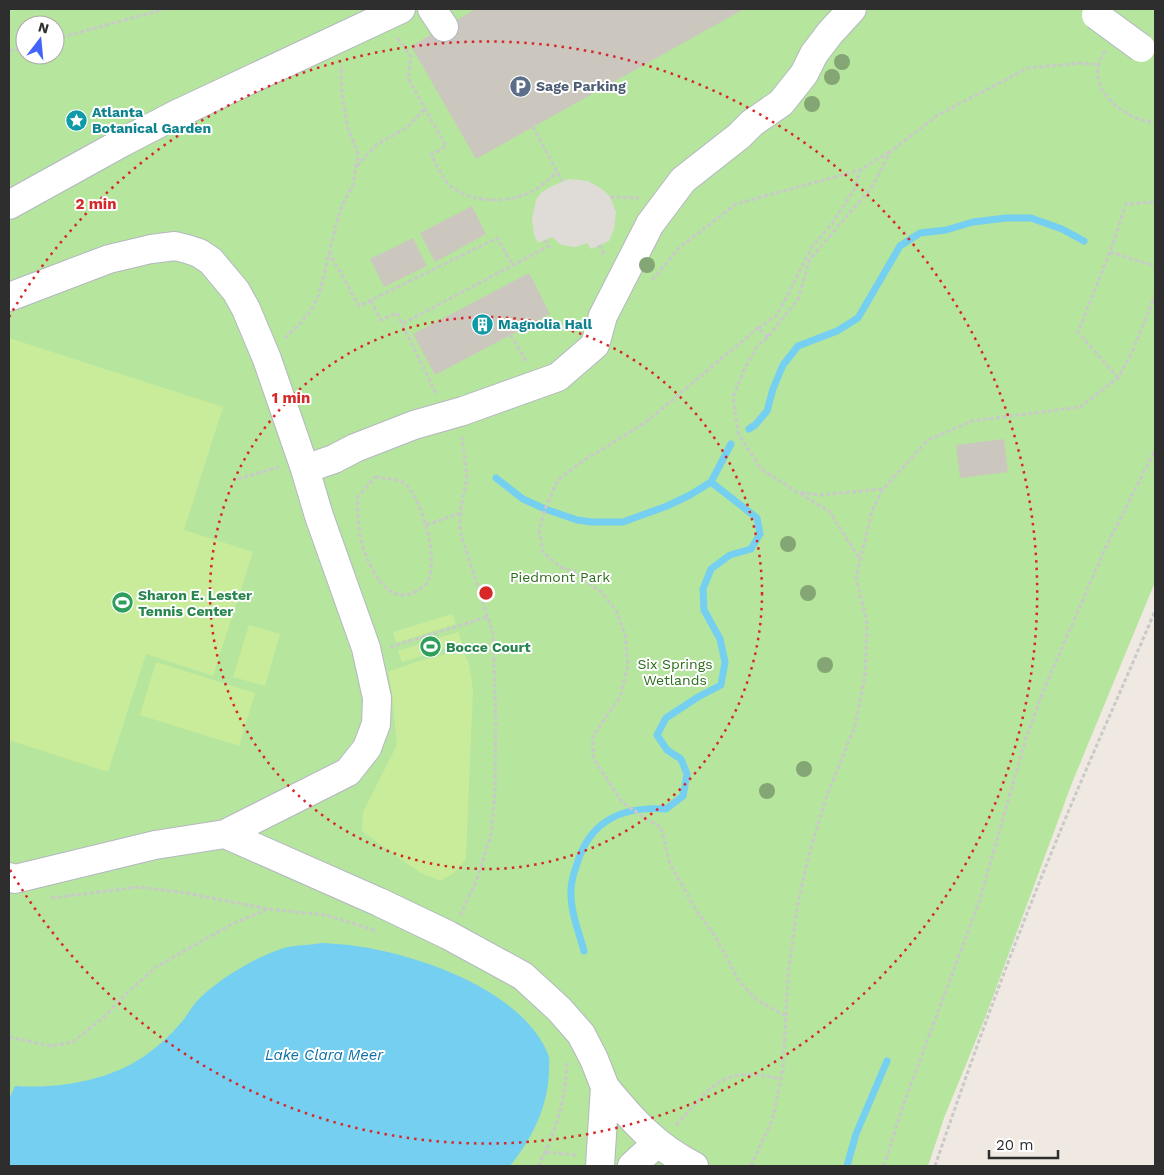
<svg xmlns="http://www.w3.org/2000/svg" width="1164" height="1175" font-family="'Work Sans',sans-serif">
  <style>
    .green { fill: #b6e59e; fill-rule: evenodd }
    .pitch { fill: #c9ec9a }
    .plaza { fill: #dfdcd8 }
    .water { fill: #75cff0 }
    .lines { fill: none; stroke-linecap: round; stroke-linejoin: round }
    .stream { stroke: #75cff0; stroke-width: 7 }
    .building { fill: #cbc7bf }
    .minor-casing { stroke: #b4b7c1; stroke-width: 30 }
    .path { stroke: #c9c9c9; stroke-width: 3; stroke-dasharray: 4 2.5; stroke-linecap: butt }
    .minor { stroke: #fff; stroke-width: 28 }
    .minor-bridge-casing { stroke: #b4b7c1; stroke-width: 30; stroke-linecap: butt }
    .minor-bridge { stroke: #fff; stroke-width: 28 }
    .tree { fill: #84a574 }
    .ring { fill: none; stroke: #d62828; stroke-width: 2.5; stroke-dasharray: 2.5 5 }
    .labels { text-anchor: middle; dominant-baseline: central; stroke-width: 4; stroke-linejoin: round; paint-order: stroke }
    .service-label { font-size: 14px; font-weight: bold; fill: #4e5e75; stroke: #fff; text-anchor: start }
    .culture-label { font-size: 14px; font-weight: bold; fill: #0d838f; stroke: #fff; text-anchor: start }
    .park-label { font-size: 14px; fill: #2c6e1b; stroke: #fff }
    .leisure-label { font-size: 14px; font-weight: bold; fill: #27864d; stroke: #fff; text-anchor: start }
    .water-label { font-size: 15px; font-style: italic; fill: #0d6fa3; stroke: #fff }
    .centre { fill: #d62828; stroke: #fff; stroke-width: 2.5 }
    .ring-label { font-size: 15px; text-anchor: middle; font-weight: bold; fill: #d62828; stroke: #fff; stroke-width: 4; stroke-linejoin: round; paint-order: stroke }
  </style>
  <rect width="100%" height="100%" fill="#efe9e1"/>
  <!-- green -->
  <path class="green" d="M9,9H1155V582L1072,783L985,1018L944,1118L928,1166H9ZM25,25H55V55H25Z"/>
  <!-- pitch -->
  <path class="pitch" d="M9,338L223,407L184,530L253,552L213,676L146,654L108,772L9,740Z
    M452,614L456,624L396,643L393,632Z
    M249,625L280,634L265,686L233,677Z
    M458,632L462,643L402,662L398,651Z
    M462,650L469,663L473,690L466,859L454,873L440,881L419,872L362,831L363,812L397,745L392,692L388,672L419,661Z
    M156,662L255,693L239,746L140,715Z"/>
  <!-- plaza -->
  <path class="plaza" d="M569,179L588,181L602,189L610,197L616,212L614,229L609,241L591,249L587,243L576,247L567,246L560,244L552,237L538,243L534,235L532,219L536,200L541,193L550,187Z"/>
  <!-- water -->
  <path class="water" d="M322,943C333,944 345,944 356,946C419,955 522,990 548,1054C550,1059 549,1065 549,1069C549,1105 532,1139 510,1166H9V1099L15,1086C62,1089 117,1080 155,1048C163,1042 172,1033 179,1025C187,1017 192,1005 200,998C220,978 260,954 288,947C299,945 311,945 322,943Z"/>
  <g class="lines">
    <!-- stream -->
    <path class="stream" d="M749,429L755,425L767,411L773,389L783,365L798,346L837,331L858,318L900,246L920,233L946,230L973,222L1006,218H1031L1062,229L1084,241
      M496,478L523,499L545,509L577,520L592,522H623L667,506L690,495L711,482L731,444
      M584,951C579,932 570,911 571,891C571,882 574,872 577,864C590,820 622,806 666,809L683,796L687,774L681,759L667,750L657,735L666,718L698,697L721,685L725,662L720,639L704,610L703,589L711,569L730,555L751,549L760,534L757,518L711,482
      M847,1166L856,1134L887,1061"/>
  </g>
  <!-- building -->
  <path class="building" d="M476,9H744L476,159L411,46Z
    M472,206L486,234L435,262L420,233Z
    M413,238L427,266L384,287L370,259Z
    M529,273L550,314L435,375L413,334Z
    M1004,439L1008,472L960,478L956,445Z"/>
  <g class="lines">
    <defs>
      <path id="minor" d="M432,9L444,27
        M9,205L123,142L177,114L401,9
        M9,297L109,259L151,249L175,246L187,249L199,253L211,261L236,291L246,309L267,359L305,469L319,516L366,648L377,698L376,724L367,748L348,772L225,834
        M305,469L334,459L355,448L414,425L463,411L558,377L595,345L603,316L650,224L683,180L739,136L752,123L781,103L804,74L814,54L830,33L852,9
        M9,877L15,879L155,845L225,834L379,902L448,935L523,976L559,1009L581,1034L594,1059L605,1087L600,1166
        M605,1087C632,1120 656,1147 694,1166
        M632,1166L657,1143"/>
    </defs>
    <!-- minor casing -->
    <use href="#minor" class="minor-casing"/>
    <!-- path -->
    <path class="path" d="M398,38L411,57L408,78L446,146L431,155C437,164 443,181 452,187C474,204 513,204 536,189C544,184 551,178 557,172
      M55,39L165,9
      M9,51L25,48
      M1105,51C1080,86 1123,119 1155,123
      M533,127L562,181
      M357,166L376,145L406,128L425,109
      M610,197L639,198
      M599,245L605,256
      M329,252L359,306L497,238L513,265
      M1110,252L1155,266
      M652,280L680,247L736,204L860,170L889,152
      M371,301L381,320L397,313L402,324
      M758,328L776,316L788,295L811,248L831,225L854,190L860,170
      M511,335L527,363
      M768,337L758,328L646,422L580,463L558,480L545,509L539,530L543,552L560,567L573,571L601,592L616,610L625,635L628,665L620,697L593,736V758L622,802L646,819L661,827L670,864L696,910L716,937L739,981L757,1000L786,1016
      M285,338L298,326L311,310L319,295L335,229L341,208L353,185L358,154L348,128L342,95L341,65
      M1118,378L1078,332L1110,252L1126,204L1155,202
      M436,393L402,324L549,246L545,240
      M375,477C383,478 395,479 402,482C422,493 441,566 426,584C420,591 411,595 402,595C381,594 367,561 362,544C358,529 358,513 357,498Z
      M238,479L279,467
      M882,489L819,495L797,492L761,469L738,433L733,397L745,368L758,345L768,337L798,299L810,259L872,187L890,152L938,115L1028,68L1082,63L1099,65
      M800,494L829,511L860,559
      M426,525L461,513
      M390,647L487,617
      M51,898L139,887L187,893L268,909L326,915L377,931
      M460,915L476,882L491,835L495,793L496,719L493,633L460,532L461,507L467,478L462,437
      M9,1037L51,1046L73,1042L104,1017L128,992L156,967L230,925L266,910
      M676,1125C712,1087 722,1064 780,1079
      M546,1152L577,1155
      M538,1166C556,1132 565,1102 567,1063
      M751,1166L773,1118L783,1067L788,976L797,907L808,858L826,798L855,726L865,676L867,623L856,577L872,511L883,489L928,440L972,421L1080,407L1118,378L1134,348L1155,295
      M884,1166L904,1103L979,902L1026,738L1044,689L1105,549L1155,450
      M935,1166C972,1058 1011,950 1055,844C1087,765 1122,689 1155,611"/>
    <!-- minor -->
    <use href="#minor" class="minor"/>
    <defs>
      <path id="minor-bridge" d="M1096,15L1141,48"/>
    </defs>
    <!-- minor-bridge casing -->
    <use href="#minor-bridge" class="minor-bridge-casing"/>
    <!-- minor-bridge -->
    <use href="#minor-bridge" class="minor-bridge"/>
  </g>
  <!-- trees -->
  <g class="tree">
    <circle cx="842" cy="62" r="8"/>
    <circle cx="832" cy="77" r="8"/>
    <circle cx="812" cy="104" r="8"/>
    <circle cx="647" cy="265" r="8"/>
    <circle cx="788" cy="544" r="8"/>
    <circle cx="808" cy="593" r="8"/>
    <circle cx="825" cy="665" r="8"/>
    <circle cx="804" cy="769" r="8"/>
    <circle cx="767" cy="791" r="8"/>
  </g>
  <!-- distance rings -->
  <g class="ring">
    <circle cx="486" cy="593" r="276"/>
    <path d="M9 317A551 551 0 1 1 9 868"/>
  </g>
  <!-- icons -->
  <defs>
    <symbol id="parking-disc" viewBox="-11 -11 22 22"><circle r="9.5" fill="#5c6f8a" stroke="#fff"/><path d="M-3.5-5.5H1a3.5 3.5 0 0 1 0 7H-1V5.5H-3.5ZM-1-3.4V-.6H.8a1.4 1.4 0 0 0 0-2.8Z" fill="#fff"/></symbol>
    <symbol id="sight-disc" viewBox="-11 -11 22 22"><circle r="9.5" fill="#0f9aa8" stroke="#fff"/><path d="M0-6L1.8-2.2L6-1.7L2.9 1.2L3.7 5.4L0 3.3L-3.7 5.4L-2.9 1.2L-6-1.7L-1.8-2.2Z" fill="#fff"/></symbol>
    <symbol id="building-disc" viewBox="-11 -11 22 22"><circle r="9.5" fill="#0f9aa8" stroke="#fff"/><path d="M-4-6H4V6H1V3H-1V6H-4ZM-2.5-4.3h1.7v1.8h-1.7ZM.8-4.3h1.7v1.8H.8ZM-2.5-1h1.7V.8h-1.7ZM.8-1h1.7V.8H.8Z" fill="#fff"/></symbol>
    <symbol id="stadium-disc" viewBox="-11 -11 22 22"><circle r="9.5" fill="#2e9e5b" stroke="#fff"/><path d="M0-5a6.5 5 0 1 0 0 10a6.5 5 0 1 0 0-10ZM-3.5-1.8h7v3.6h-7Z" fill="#fff"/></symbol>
  </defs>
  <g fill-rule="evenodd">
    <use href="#parking-disc" x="508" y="74" width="25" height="25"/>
    <use href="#sight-disc" x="64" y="108" width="25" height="25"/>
    <use href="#building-disc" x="470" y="312" width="25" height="25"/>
    <use href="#stadium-disc" x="110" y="590" width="25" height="25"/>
    <use href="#stadium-disc" x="418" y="634" width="25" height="25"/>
  </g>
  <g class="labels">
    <!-- service labels -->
    <g class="service-label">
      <text x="536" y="86">Sage Parking</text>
    </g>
    <!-- culture labels -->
    <g class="culture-label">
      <text x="92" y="112">Atlanta<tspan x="92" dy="16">Botanical Garden</tspan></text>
      <text x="498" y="324">Magnolia Hall</text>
    </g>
    <!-- park labels -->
    <g class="park-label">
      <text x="560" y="577">Piedmont Park</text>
      <text x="675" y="664">Six Springs<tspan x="675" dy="16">Wetlands</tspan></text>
    </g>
    <!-- leisure labels -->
    <g class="leisure-label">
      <text x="138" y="595">Sharon E. Lester<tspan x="138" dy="16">Tennis Center</tspan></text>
      <text x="446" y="647">Bocce Court</text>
    </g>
    <!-- water labels -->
    <g class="water-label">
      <text x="324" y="1055">Lake Clara Meer</text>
    </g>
  </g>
  <circle cx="486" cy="593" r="8" class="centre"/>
  <g class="ring-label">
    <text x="96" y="209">2 min</text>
    <text x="291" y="403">1 min</text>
  </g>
  <!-- border -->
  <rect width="1164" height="1175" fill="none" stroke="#2e2e2e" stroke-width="20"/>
  <!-- north arrow -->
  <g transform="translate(40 40) rotate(16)"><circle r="24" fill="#ffffff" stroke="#ababab"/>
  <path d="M0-4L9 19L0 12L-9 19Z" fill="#4264fb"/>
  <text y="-8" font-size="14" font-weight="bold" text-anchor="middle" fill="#2e2e2e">N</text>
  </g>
  <!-- scale -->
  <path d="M989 1150v8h69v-8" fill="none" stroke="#2e2e2e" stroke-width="2.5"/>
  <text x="996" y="1150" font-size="15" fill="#2e2e2e" stroke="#ffffff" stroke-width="4" paint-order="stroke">20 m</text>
</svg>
